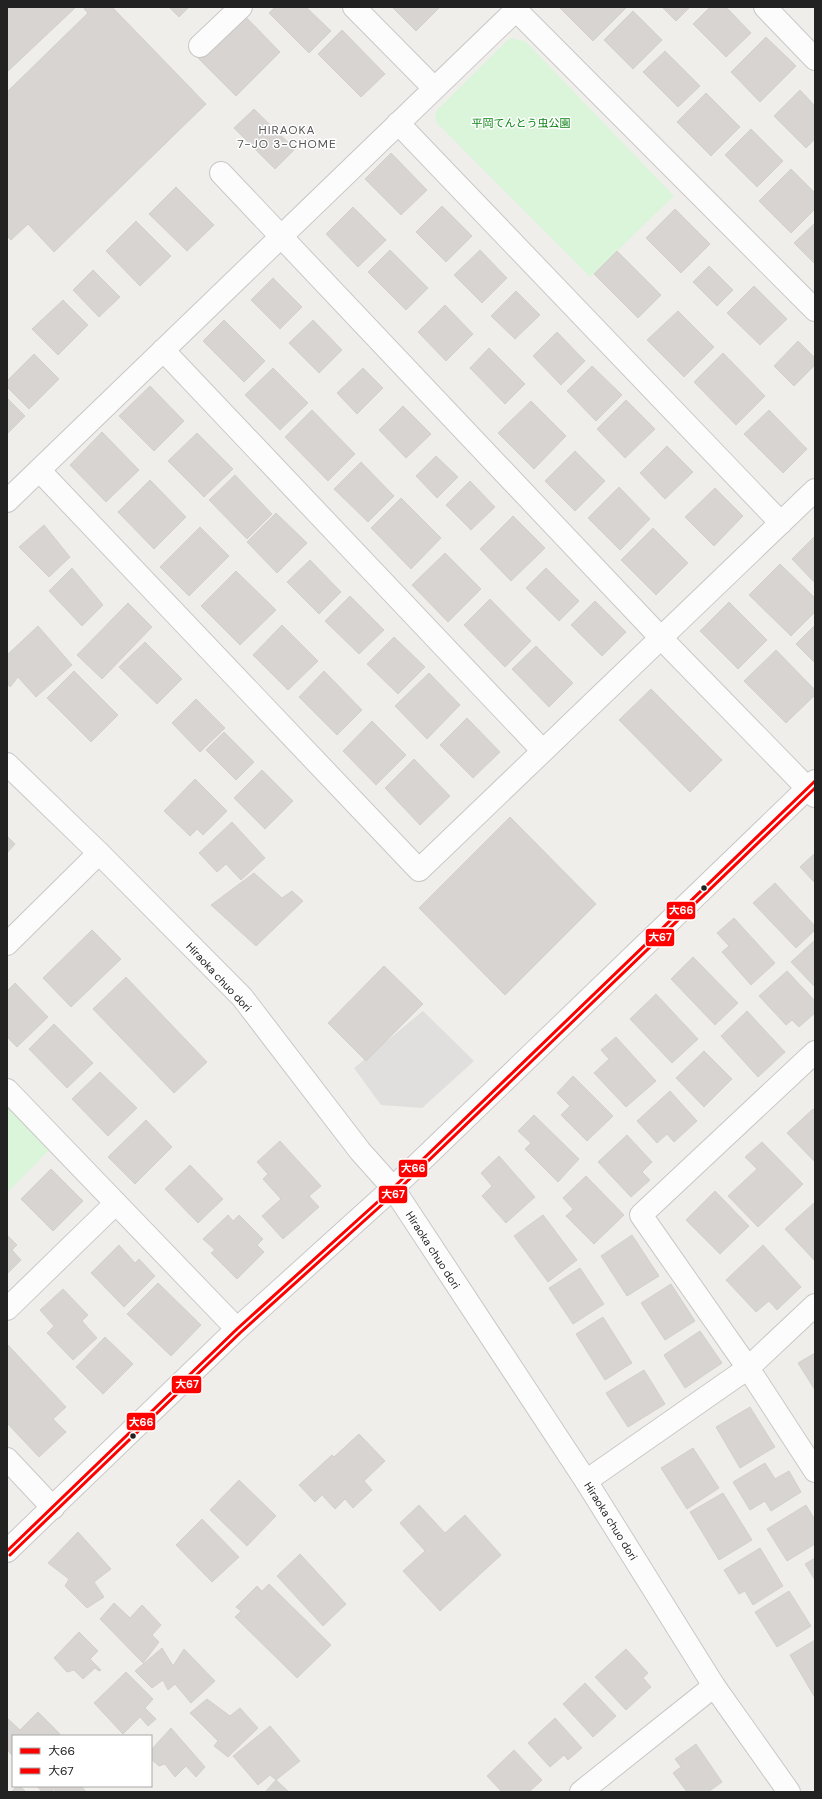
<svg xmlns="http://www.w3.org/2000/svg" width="822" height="1799" font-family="'DM Sans','Noto Sans JP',sans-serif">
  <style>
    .park { fill: #daf5da }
    .parking { fill: #e0dfde }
    .building { fill: #d7d4d2; stroke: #d3d0cc }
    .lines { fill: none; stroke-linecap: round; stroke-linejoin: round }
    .minor-casing { stroke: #c9c8c7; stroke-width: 24 }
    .tertiary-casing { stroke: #c9c8c7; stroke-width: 24 }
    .minor { stroke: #fdfcfc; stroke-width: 22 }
    .tertiary { stroke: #fdfcfc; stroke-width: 22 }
    .bus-1-casing { stroke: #fff; stroke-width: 6 }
    .bus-2-casing { stroke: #fff; stroke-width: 6 }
    .bus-1 { stroke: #f00; stroke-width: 3 }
    .bus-2 { stroke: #f00; stroke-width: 3 }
    .bus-dot { fill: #222; stroke: #fff; stroke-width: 1.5 }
    .labels { text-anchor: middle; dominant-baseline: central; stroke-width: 3; stroke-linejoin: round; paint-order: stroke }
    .park-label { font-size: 11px; fill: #0c8416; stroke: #fff }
    .street-label { font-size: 11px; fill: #222; stroke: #fff }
    .neighbourhood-label { font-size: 12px; letter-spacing: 1px; fill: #555; stroke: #fff }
    .line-badge { stroke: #fff; stroke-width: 1.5 }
    .badge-label { font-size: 11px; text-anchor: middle; font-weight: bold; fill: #fff }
  </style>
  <rect width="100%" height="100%" fill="#f0eeeb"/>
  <!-- park -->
  <path class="park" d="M510,38L525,41L674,196L590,277L436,122L435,112Z
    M7,1090L57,1142L7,1193Z"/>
  <!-- parking -->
  <path class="parking" d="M423,1011L474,1061L422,1108L381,1105L354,1068Z"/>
  <!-- building -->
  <path class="building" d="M7,7H76L7,72Z
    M86,7H112L206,104L54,252L28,224L11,240L7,236V92L88,13L84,9Z
    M169,7H189L179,17Z
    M275,7H306L331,31L309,53L269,13Z
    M392,7H440L416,31Z
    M559,7H627L593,41Z
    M662,7H690L676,21Z
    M710,7H726L751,33L726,57L693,24Z
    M633,11L662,40L633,69L604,40Z
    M241,12L280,52L236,96L196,56Z
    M342,30L385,74L361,97L318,54Z
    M766,37L796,66L760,102L731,72Z
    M665,51L700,86L678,107L643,72Z
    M800,90L815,106V139L806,148L774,116Z
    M706,93L740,127L711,156L677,122Z
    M254,109L295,149L275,169L234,128Z
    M751,129L783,161L757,187L725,155Z
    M391,153L427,190L401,215L365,179Z
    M791,169L815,193V209L791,233L759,201Z
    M176,187L214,225L187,251L149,214Z
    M442,206L472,236L446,262L416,232Z
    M353,207L386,240L358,267L326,234Z
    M675,209L710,244L681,273L646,238Z
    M136,221L171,256L140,286L106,251Z
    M815,223V264L794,243Z
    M390,250L428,288L406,310L368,272Z
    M480,250L507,278L482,303L454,275Z
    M617,251L661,295L638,318L594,274Z
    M709,266L733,290L717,306L693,282Z
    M93,270L120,297L99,317L73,290Z
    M273,278L302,307L280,329L251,300Z
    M754,286L787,319L760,345L727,313Z
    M516,291L540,315L515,339L491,316Z
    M63,300L88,325L58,355L32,329Z
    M445,305L473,334L446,361L418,332Z
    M678,311L714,347L684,377L647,340Z
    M224,320L265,361L244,382L203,341Z
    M313,320L342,350L319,373L289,343Z
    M557,332L585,361L561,385L533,356Z
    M798,341L815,358V365L794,386L774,366Z
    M489,348L525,384L505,404L470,368Z
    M723,353L765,396L736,425L694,382Z
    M34,354L59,379L29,409L7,387V381Z
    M592,366L622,395L596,421L567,391Z
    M273,368L308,403L280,430L245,395Z
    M363,368L383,388L357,414L337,393Z
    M150,386L184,421L154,451L119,416Z
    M7,398L25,416L7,434Z
    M626,400L655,429L625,458L597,429Z
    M531,401L566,436L534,469L498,433Z
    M403,406L431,434L406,458L379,430Z
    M312,410L355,454L328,481L285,437Z
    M769,410L807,449L783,473L744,434Z
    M102,432L139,470L106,502L70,465Z
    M197,433L233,469L204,497L168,461Z
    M667,446L693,472L665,499L640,473Z
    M575,451L605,481L575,511L545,481Z
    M436,456L458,477L437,498L416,476Z
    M361,462L394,496L368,522L334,489Z
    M235,475L272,514L247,539L209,500Z
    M150,480L186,517L154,549L118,512Z
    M470,481L495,507L471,530L446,505Z
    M619,487L650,519L620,550L588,518Z
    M715,488L743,516L714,546L685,517Z
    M401,498L441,538L411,569L371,528Z
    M276,513L307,543L277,573L247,542Z
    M513,516L545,548L511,581L480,549Z
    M44,525L70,557L49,577L19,547Z
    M200,527L229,556L189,596L160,567Z
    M653,528L688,563L656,595L621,560Z
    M815,536V583L792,559Z
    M445,553L481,589L448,622L412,585Z
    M310,560L341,592L319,614L287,582Z
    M780,564L815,598V612L791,636L749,595Z
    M72,568L103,605L82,626L49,591Z
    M546,568L579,601L559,621L526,588Z
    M236,571L276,610L240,645L201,606Z
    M350,596L384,630L359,654L325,621Z
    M490,599L531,641L505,667L464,625Z
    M595,601L626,632L602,656L571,625Z
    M729,602L767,640L738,669L700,631Z
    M128,603L152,627L102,679L77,655Z
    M282,625L318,661L288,690L253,655Z
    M815,625V663L796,644Z
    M38,626L72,665L36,697L18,677L10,687L7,683V655Z
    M394,637L425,667L398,694L367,664Z
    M145,642L182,679L157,704L119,667Z
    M536,646L573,683L549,707L512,669Z
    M776,650L815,690V695L786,723L744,681Z
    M74,671L118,715L91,742L47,698Z
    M324,671L362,710L337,735L299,697Z
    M429,673L460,705L427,739L395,706Z
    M651,689L722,760L690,792L619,720Z
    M196,699L225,728L200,752L172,723Z
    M467,718L500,752L473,778L440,745Z
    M372,721L406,755L376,785L343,751Z
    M224,732L254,762L236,780L206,750Z
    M414,759L450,796L420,825L385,788Z
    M262,770L293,801L265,829L234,798Z
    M195,779L227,811L203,835L197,829L190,836L164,811Z
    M510,817L596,904L505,995L419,908Z
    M232,822L265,858L241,880L226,864L217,872L199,853Z
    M7,836L15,844L7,853Z
    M815,853V883L800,867Z
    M254,873L282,898L292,891L303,901L256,946L211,905Z
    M775,883L815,926V930L796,948L753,903Z
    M734,918L775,963L751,985L722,952L729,946L717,933Z
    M92,930L121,959L71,1007L43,978Z
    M815,940V987L791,962Z
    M693,957L738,1003L715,1025L671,979Z
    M384,966L423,1004L366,1061L328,1023Z
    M787,971L815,1001V1013L799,1027L792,1020L786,1025L759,996Z
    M126,977L207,1062L174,1093L93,1009Z
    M15,983L48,1017L17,1047L7,1037V991Z
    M656,994L698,1039L672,1063L630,1019Z
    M747,1011L785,1052L758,1077L721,1036Z
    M54,1024L93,1063L67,1088L29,1049Z
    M616,1037L656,1081L626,1107L594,1073L609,1059L601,1050Z
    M704,1051L732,1079L704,1107L676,1078Z
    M100,1072L137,1108L108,1136L72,1099Z
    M573,1076L613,1116L587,1141L561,1115L570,1106L557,1093Z
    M670,1091L697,1121L674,1142L667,1134L657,1143L637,1121Z
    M813,1109L815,1111V1162L787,1133Z
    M534,1115L579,1159L558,1182L525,1149L531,1143L518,1131Z
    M146,1120L172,1147L135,1184L108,1157Z
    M627,1135L652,1162L642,1172L650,1180L631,1197L598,1162Z
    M280,1141L321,1186L309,1196L319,1207L283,1239L262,1216L281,1199L263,1179L268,1174L257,1162Z
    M762,1142L803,1184L758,1227L728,1196L757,1169L745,1157Z
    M499,1156L535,1197L506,1223L482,1196L492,1186L481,1173Z
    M190,1165L223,1199L198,1223L165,1189Z
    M51,1169L83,1201L53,1231L21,1199Z
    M586,1176L624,1215L594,1244L566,1216L573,1209L563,1198Z
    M715,1191L749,1226L720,1254L686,1220Z
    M814,1203L815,1204V1261L785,1229Z
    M228,1215L233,1221L239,1215L263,1239L257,1245L264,1252L237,1279L211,1253L215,1250L203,1239Z
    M543,1215L577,1260L548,1282L514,1236Z
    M7,1235L17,1245L12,1250L21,1260L7,1274Z
    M632,1235L659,1276L627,1296L601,1256Z
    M119,1245L135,1263L139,1259L155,1276L124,1307L91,1273Z
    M763,1245L801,1287L777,1310L769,1301L756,1312L726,1280Z
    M580,1268L604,1304L573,1324L549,1288Z
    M158,1283L201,1325L171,1356L127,1314Z
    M671,1284L695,1321L665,1340L641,1303Z
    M63,1289L88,1315L82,1321L97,1338L73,1360L47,1333L54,1326L40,1310Z
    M603,1317L632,1363L605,1380L576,1334Z
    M700,1331L722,1363L685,1388L664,1355Z
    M105,1337L133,1364L103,1394L76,1367Z
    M7,1344L66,1407L53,1419L66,1432L39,1457L7,1423Z
    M815,1353V1390L798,1363Z
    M644,1370L665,1404L628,1427L606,1393Z
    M750,1407L775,1447L740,1468L716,1427Z
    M359,1434L385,1461L364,1481L372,1490L353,1508L345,1499L335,1509L322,1495L315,1502L299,1485L332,1455L334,1457Z
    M693,1448L719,1488L687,1509L661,1468Z
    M765,1463L775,1479L789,1471L801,1492L771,1511L765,1501L750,1510L733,1482Z
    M239,1480L276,1516L247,1546L210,1510Z
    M723,1493L752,1540L719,1560L690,1512Z
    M419,1505L445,1533L465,1515L501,1555L440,1611L403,1571L425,1551L400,1523Z
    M806,1505L815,1520V1544L787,1561L767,1529Z
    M202,1519L239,1557L212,1582L176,1545Z
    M78,1532L111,1569L94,1582L104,1597L87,1608L65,1586L69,1579L48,1563Z
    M760,1548L783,1586L753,1605L745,1591L739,1594L724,1570Z
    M300,1554L346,1604L323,1626L277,1576Z
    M815,1558V1580L805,1564Z
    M269,1584L331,1645L297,1678L235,1617L241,1611L236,1607L257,1586L262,1591Z
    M789,1591L811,1626L777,1647L755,1612Z
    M114,1603L130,1618L142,1605L161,1625L152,1635L159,1642L143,1663L100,1619Z
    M79,1632L98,1651L90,1659L101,1670L99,1671L95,1668L83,1679L74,1670L67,1672L54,1658Z
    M815,1640V1696H814L790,1655Z
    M162,1648L173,1666L184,1649L215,1681L191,1703L175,1684L168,1690L163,1680L152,1688L135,1671Z
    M626,1649L648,1673L643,1678L651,1687L626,1710L595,1677Z
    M126,1672L153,1699L145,1708L156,1719L148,1726L140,1717L123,1734L94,1703Z
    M585,1683L616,1716L593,1737L563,1704Z
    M207,1699L230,1716L240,1708L258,1728L228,1757L214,1746L218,1741L190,1713Z
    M38,1712L60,1734L58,1736H13V1756L7,1750V1718L20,1730Z
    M555,1718L582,1748L568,1760L564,1755L550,1767L528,1743Z
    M270,1726L300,1761L276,1780L270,1775L258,1785L233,1756Z
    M171,1728L205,1767L196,1777L186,1766L175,1777L165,1764L159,1766L151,1759V1750Z
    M696,1744L722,1782L708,1792H687L673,1773L681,1767L675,1759Z
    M514,1750L542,1780L529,1792H502L487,1776Z
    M276,1780L289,1792H265Z
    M17,1786H20L26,1792H11Z
    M37,1786H81L86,1792H56L54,1789L51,1792H42Z"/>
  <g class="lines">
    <defs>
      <path id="minor" d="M354,7L434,88
        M765,7L815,59
        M516,10L815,310
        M200,46L241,7
        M398,123L781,523
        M221,173L661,638L815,796
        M163,350L543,751
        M39,470L419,870L815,490
        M7,501L519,7
        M7,944L99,853
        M815,1052L641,1215L748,1368L815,1471
        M7,1090L237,1329
        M7,1309L116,1203
        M7,1459L53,1508
        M586,1481L748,1368L815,1305
        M581,1792L714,1686"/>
      <path id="tertiary" d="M7,764L99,853L242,997L360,1151L393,1188L586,1481L714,1686L789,1792
        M7,1551L237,1329L393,1188L815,781"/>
    </defs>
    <!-- minor casing -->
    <use href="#minor" class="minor-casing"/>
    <!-- tertiary casing -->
    <use href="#tertiary" class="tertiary-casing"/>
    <!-- minor -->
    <use href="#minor" class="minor"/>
    <!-- tertiary -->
    <use href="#tertiary" class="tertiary"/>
    <defs>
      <path id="bus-1" d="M7,1551L237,1329L393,1188L815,781"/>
      <path id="bus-2" d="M10,1555L240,1333L396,1192L815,788"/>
    </defs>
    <!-- bus-1 casing -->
    <use href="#bus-1" class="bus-1-casing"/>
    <!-- bus-2 casing -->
    <use href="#bus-2" class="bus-2-casing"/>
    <!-- bus-1 -->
    <use href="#bus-1" class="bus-1"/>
    <!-- bus-2 -->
    <use href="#bus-2" class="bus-2"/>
  </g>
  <!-- markers -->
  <g class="bus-dot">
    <circle cx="704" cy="888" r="3.5"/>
    <circle cx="133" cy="1436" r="3.5"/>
  </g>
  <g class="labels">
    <!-- park labels -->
    <g class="park-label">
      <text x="521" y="123">平岡てんとう虫公園</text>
    </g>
    <!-- street labels -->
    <g class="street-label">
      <text transform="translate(219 977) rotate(47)">Hiraoka chuo dori</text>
      <text transform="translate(433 1250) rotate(57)">Hiraoka chuo dori</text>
      <text transform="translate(611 1521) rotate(58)">Hiraoka chuo dori</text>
    </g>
    <!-- neighbourhood labels -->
    <g class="neighbourhood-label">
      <text x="287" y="130">HIRAOKA<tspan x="287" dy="14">7-JO 3-CHOME</tspan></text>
    </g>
  </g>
  <g class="line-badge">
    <rect x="666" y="901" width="30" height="19" rx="4" fill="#f00"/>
    <rect x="645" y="928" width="30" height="19" rx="4" fill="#f00"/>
    <rect x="398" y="1159" width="30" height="19" rx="4" fill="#f00"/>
    <rect x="378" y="1185" width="30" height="19" rx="4" fill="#f00"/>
    <rect x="171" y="1375" width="31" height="19" rx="4" fill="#f00"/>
    <rect x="126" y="1412" width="30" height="19" rx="4" fill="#f00"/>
  </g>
  <g class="badge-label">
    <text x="681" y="914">大66</text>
    <text x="660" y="941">大67</text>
    <text x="413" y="1172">大66</text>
    <text x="393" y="1198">大67</text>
    <text x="187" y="1388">大67</text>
    <text x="141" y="1426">大66</text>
  </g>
  <!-- border -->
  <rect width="822" height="1799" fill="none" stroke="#222222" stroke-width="16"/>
  <!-- legend -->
  <rect x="12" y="1735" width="140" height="52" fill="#ffffff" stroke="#a7a7a7"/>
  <rect x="20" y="1748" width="20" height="6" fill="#ff0000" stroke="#a7a7a7"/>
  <text x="48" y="1755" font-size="12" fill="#222222">大66</text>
  <rect x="20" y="1768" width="20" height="6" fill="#ff0000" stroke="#a7a7a7"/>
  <text x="48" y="1775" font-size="12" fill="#222222">大67</text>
</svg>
